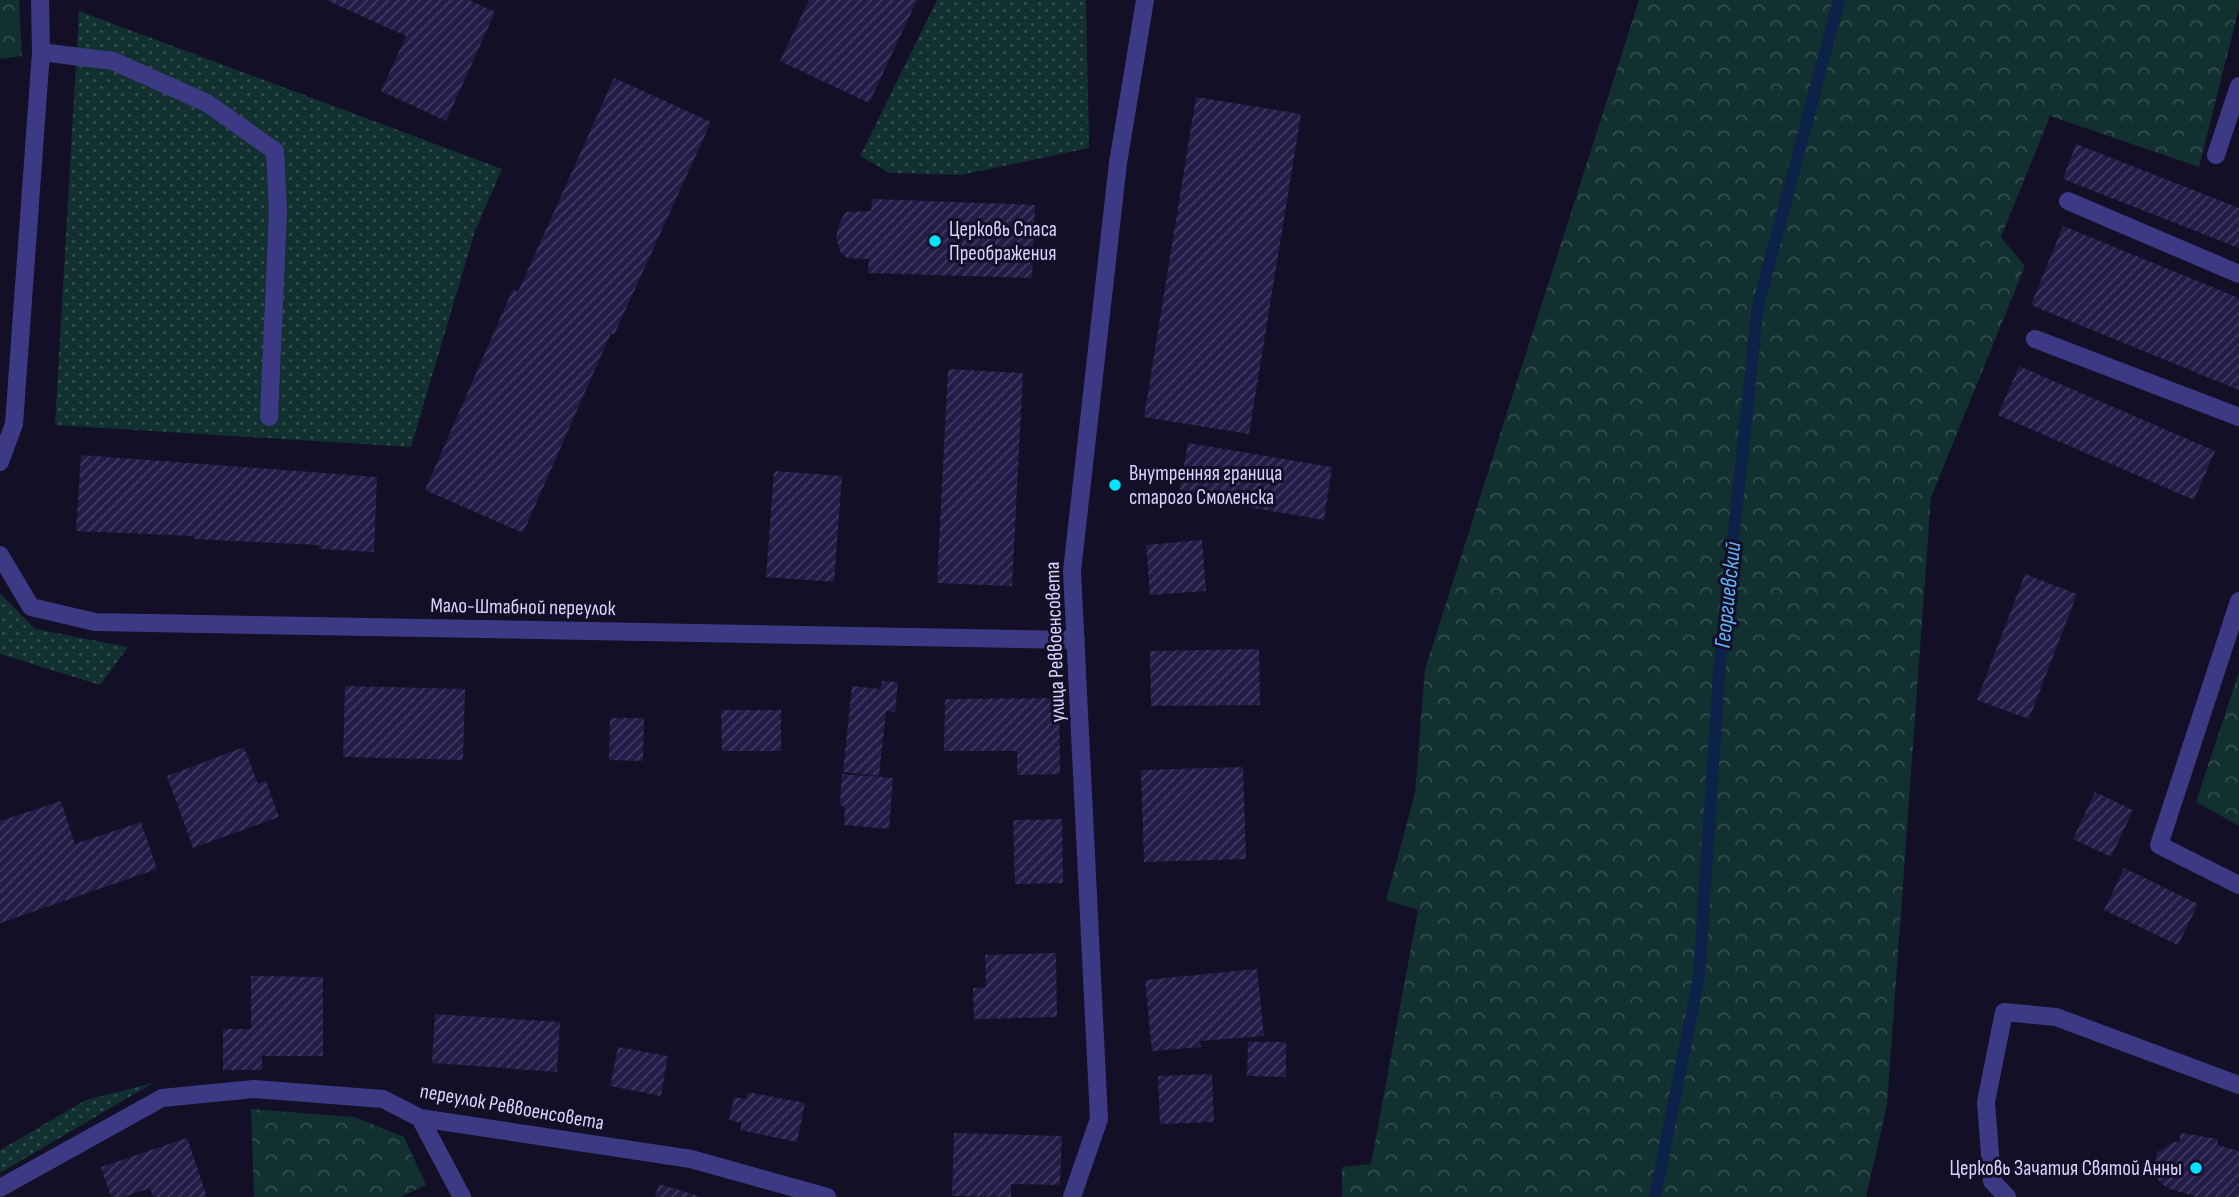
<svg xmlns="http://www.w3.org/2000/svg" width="2239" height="1197" font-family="'Sofia Sans Condensed',sans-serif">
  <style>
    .grass { fill: url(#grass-dots) }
    .forest { fill: url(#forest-crowns) }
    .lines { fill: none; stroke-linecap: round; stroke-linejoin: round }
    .stream { stroke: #0c2248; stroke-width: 12 }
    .building { fill: url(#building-hatch) }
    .lane { stroke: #3d3a85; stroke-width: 18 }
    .street { stroke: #3d3a85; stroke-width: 18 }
    .poi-dot { fill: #00e5ff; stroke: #130f26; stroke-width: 2.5 }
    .labels { text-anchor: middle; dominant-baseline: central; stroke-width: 6; stroke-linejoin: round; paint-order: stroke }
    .poi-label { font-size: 21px; fill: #d9d4ff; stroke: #130f26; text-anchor: start }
    .street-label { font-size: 21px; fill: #d9d4ff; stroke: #130f26 }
    .water-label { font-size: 23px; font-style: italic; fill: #62b6ff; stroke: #130f26 }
  </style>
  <defs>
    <pattern id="grass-dots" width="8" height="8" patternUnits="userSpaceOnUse" patternTransform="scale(1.75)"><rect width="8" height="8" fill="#12302f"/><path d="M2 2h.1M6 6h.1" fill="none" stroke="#344d4e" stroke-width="1.8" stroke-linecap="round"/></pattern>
    <pattern id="forest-crowns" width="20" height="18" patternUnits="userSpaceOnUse" patternTransform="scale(1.75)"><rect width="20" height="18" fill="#12302f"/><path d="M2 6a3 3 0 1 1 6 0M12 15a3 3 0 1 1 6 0" fill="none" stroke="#344d4e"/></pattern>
    <pattern id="building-hatch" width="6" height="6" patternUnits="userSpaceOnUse" patternTransform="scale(1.75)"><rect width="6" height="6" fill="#241b47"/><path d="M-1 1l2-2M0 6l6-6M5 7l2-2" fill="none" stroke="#433b63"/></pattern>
  </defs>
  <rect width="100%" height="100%" fill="#130f26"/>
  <!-- grass -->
  <path class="grass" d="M937,0H1086L1089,148L961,175L890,173L860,156Z
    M79,11L502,169L475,231L411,447L55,425Z
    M0,593L35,629L128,647L100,685L0,654Z
    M153,1083L0,1173V1150L86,1100Z"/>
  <!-- forest -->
  <path class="forest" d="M0,0H19L22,56L0,59Z
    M1639,0H2239V8L2199,167L2050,116L2001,237L2025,266L1931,497L1887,1105L1866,1197H1342V1167L1371,1164L1418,910L1386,900L1415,793L1425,669Z
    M2239,672V826L2196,802Z
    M251,1109L354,1117L404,1137L426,1185L400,1197H254Z"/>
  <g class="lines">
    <!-- stream -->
    <path class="stream" d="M1655,1197L1699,977L1719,674L1758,306L1839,0"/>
  </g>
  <!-- building -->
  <path class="building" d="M326,0H469L495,12L446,121L381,91L406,36Z
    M809,0H917L869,103L780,61Z
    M614,78L711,122L614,335L611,333L523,533L425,490L513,289L518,292Z
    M1196,97L1301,114L1249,434L1144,417Z
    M2076,144L2239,208V248L2063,179Z
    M872,199L1035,205L1032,278L868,273L869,259L847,258L841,253L836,238L839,224L846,212L871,211Z
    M2063,226L2239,298V390L2031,305Z
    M2019,366L2215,451L2194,500L1998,415Z
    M948,369L1023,373L1012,586L937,583Z
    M1188,443L1332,467L1324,520L1179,495Z
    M81,455L377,477L374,552L319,549V545L194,539V536L76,531Z
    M774,471L842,476L834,582L766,577Z
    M1202,540L1206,591L1150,595L1146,545Z
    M2025,574L2077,594L2029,719L1977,700Z
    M1259,649L1260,705L1151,706L1150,651Z
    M882,681L898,682L895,712L886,711L879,776L843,772L852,686L881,689Z
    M345,686L465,689L463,760L343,757Z
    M1059,698L1060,774L1017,775V751H944L945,699Z
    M721,710H781V751H722Z
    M610,718H644L643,761L609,760Z
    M244,747L258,784L266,781L279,817L193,848L167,776Z
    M1243,767L1246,859L1144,862L1141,770Z
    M842,774L893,778L889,829L844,825L845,806L840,805Z
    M2095,792L2133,810L2111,857L2073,839Z
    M61,801L75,844L141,822L157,869L0,923V821Z
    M1062,819L1063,883L1015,884L1013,820Z
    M2124,868L2198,904L2178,945L2104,910Z
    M1056,953L1057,1017L974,1019L973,988L986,987L985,955Z
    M1257,969L1264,1036L1200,1041L1201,1047L1152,1051L1145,980Z
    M251,976L323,977V1056H262V1070H223V1029H251Z
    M435,1014L560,1022L557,1072L432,1063Z
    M1248,1042H1286V1077L1247,1076Z
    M618,1047L668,1056L661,1096L610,1086Z
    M1212,1074L1214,1122L1160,1124L1158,1076Z
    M748,1092L805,1103L797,1142L740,1130L742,1123L729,1120L734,1097L746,1099Z
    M954,1133L1062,1136L1060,1185L1011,1184V1197L952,1196Z
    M2181,1133L2218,1139L2217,1145L2239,1151V1197H2197L2167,1188L2160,1182L2153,1173L2157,1152L2174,1142H2179Z
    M187,1138L207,1197H153L150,1188L124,1197H111L101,1167Z
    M659,1184L699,1196V1197H655Z"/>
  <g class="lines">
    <!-- lane -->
    <path class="lane" d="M41,52L113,61L207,103L275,151L278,211L269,417
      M2216,155L2239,86
      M2068,201L2239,274
      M2035,339L2239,417
      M2239,601L2159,845L2239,885
      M2007,1197L1992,1181L1986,1102L2004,1012L2056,1017L2239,1085"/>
    <!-- street -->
    <path class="street" d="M0,462L14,424L41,52L40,0
      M0,555L31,607L95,622L1076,640
      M420,1118L462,1197
      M0,1188L162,1098L254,1089L383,1099L420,1118L691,1159L827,1197
      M1072,1197L1099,1119L1072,571L1118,163L1145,0"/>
  </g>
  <!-- markers -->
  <g class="poi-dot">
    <circle cx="935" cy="241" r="7"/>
    <circle cx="1115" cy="485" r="7"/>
    <circle cx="2196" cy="1168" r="7"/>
  </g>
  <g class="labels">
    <!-- poi labels -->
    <g class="poi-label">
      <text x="949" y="229">Церковь Спаса<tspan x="949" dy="24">Преображения</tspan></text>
      <text x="1129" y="473">Внутренняя граница<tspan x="1129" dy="24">старого Смоленска</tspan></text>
      <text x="2182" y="1168" text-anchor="end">Церковь Зачатия Святой Анны</text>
    </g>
    <!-- street labels -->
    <g class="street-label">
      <text transform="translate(523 607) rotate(1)">Мало-Штабной переулок</text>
      <text transform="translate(1055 642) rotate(-92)">улица Реввоенсовета</text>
      <text transform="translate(512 1107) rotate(10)">переулок Реввоенсовета</text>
    </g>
    <!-- water labels -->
    <g class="water-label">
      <text transform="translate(1728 595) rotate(-84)">Георгиевский</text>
    </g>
  </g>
</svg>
